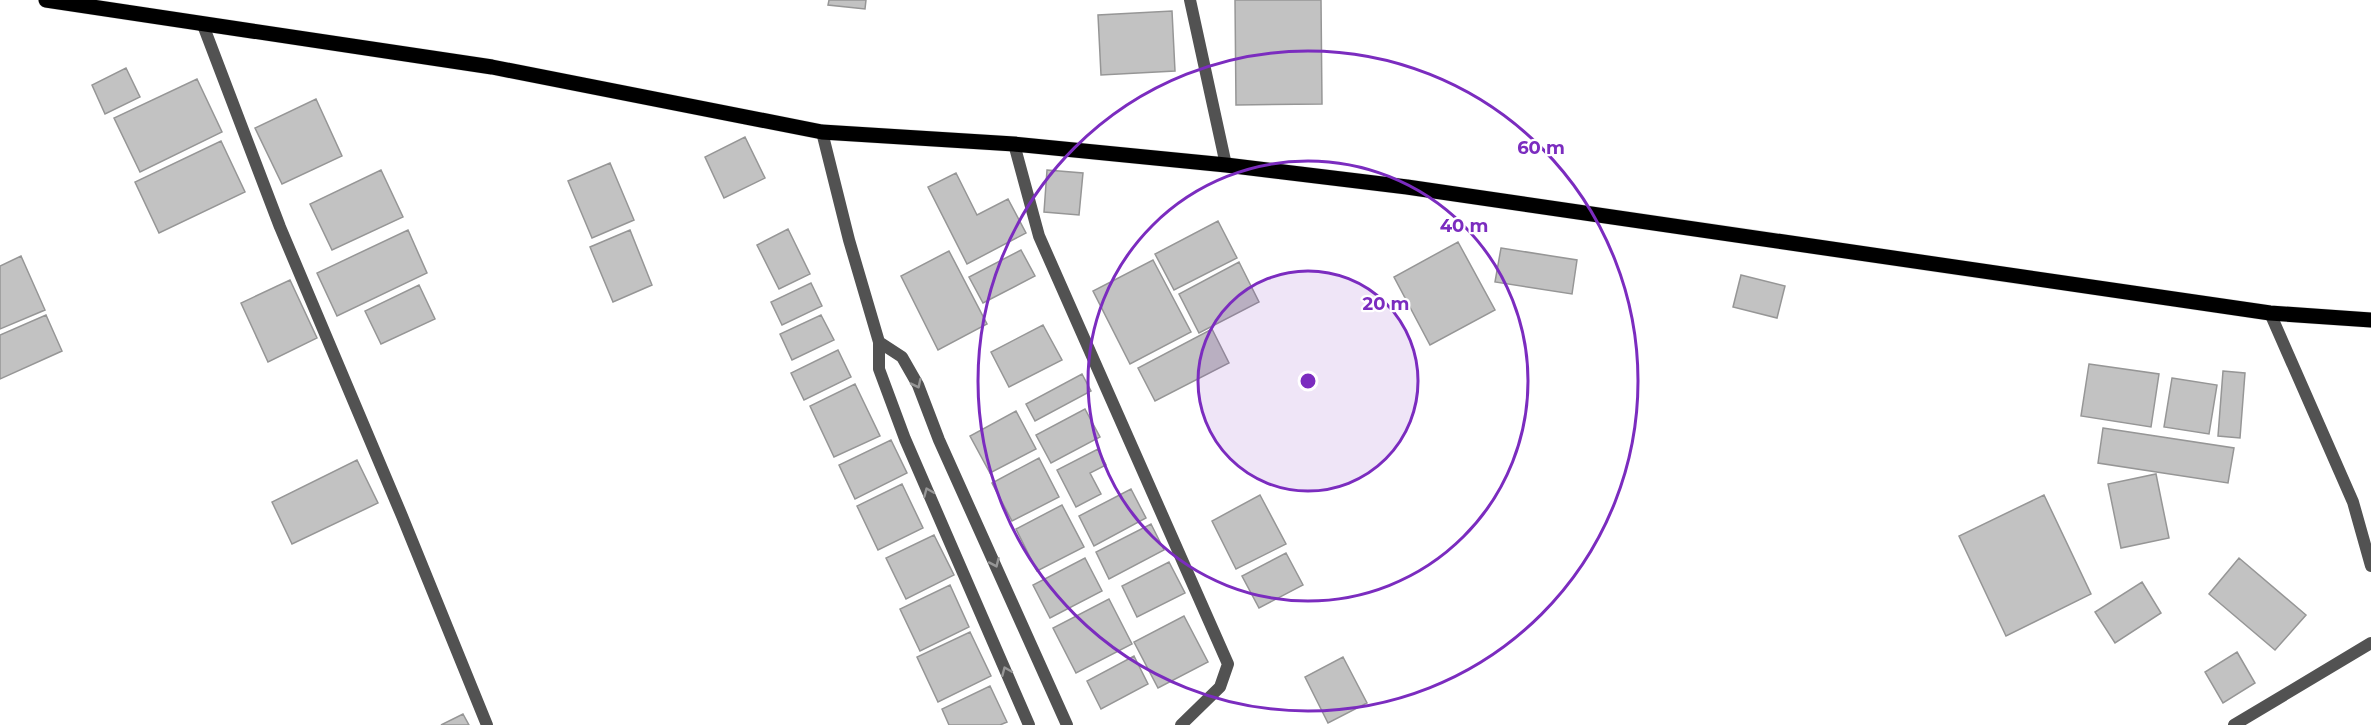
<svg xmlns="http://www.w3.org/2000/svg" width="2371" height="725" font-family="Montserrat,sans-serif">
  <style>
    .building { fill: #c2c2c2; stroke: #969696; stroke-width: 1.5 }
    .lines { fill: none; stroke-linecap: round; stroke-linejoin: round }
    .primary-casing { stroke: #dbdbdb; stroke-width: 16 }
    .minor { stroke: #525252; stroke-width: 12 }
    .primary { stroke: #000; stroke-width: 15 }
    .oneway { stroke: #979797 }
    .ring { fill: none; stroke: #7b2cbf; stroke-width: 3 }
    .centre { fill: #7b2cbf; stroke: #fff; stroke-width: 3 }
    .ring-label { font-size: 18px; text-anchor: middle; font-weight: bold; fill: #7b2cbf; stroke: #fff; stroke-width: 4.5; stroke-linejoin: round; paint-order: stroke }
  </style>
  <rect width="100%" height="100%" fill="#fff"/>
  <!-- building -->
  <path class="building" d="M829,0H866L865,9L828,5Z
    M1235,0H1321L1322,104L1236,105Z
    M1172,11L1175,71L1101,75L1098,15Z
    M126,68L140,97L105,114L92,85Z
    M197,79L222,132L140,172L114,118Z
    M316,99L342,156L282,184L255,128Z
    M745,137L765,178L724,198L705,157Z
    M221,141L245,192L159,233L135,182Z
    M610,163L634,220L592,238L568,181Z
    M381,170L403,217L332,250L310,204Z
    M1047,170L1083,173L1079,215L1044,212Z
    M956,173L977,215L1008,199L1026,233L967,264L928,187Z
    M1218,221L1237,258L1174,290L1155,254Z
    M788,229L810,274L779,289L757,245Z
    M408,230L427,273L337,316L317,273Z
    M630,230L652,285L613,302L590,247Z
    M1458,242L1495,310L1430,345L1394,277Z
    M1501,248L1577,260L1572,294L1495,282Z
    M1021,250L1035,276L983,303L969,277Z
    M949,251L987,324L938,350L901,276Z
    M21,256L45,310L0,329V266Z
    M1153,260L1191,332L1130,364L1093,291Z
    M1239,262L1259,302L1199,333L1179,294Z
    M1741,275L1785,286L1777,318L1733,307Z
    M290,280L317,338L268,362L241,303Z
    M811,283L822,306L782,325L771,302Z
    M419,285L435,319L381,344L365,311Z
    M46,315L62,351L0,379V335Z
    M821,315L834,340L792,360L780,334Z
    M1043,325L1062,360L1009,387L991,352Z
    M1212,329L1229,363L1155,401L1138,368Z
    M838,350L851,377L804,400L791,373Z
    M2089,364L2159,374L2151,427L2081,416Z
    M2223,371L2245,373L2240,438L2218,436Z
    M1082,374L1091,391L1035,421L1026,404Z
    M2172,378L2217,385L2209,434L2164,427Z
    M855,384L880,436L834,457L810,406Z
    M1085,409L1100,437L1051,463L1036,435Z
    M1016,411L1036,449L990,473L970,436Z
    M2103,428L2234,448L2228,483L2098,463Z
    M891,440L907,473L855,499L839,465Z
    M1098,449L1106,465L1090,473L1101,494L1076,507L1057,470Z
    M1039,458L1059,497L1012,521L992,483Z
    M357,460L378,503L292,544L272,502Z
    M2156,474L2169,538L2121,548L2108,484Z
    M902,484L923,528L878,550L857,506Z
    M1131,489L1146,518L1094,546L1079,516Z
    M1260,495L1286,544L1236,569L1212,521Z
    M2044,495L2091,594L2006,636L1959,536Z
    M1062,505L1084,547L1037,571L1016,529Z
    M1151,524L1164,550L1109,579L1096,552Z
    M934,535L954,575L906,599L886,558Z
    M1286,553L1303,585L1259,608L1242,576Z
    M1085,558L1102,591L1050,618L1033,585Z
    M2239,558L2306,615L2275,650L2209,594Z
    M1169,562L1185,593L1137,617L1122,586Z
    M2142,582L2161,613L2115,643L2095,612Z
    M950,585L969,627L920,651L900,609Z
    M1109,599L1132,644L1076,673L1053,628Z
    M1184,616L1208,662L1158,688L1134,642Z
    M970,632L991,676L938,702L917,657Z
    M2237,652L2255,683L2223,703L2205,672Z
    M1134,656L1148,684L1101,709L1087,681Z
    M1343,657L1367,703L1328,723L1305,677Z
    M990,686L1007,722L1000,725H949L942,709Z
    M463,714L469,725H441Z"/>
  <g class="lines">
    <defs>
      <path id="primary" d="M46,0L492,67L822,132L1014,144L1226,165L1407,187L2270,313L2371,320"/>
    </defs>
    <!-- primary casing -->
    <use href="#primary" class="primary-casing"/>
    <!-- minor -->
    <path class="minor" d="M1190,0L1226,165
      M203,25L280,227L402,516L487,725
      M822,132L849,240L879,342V369L905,439L1029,725
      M1014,144L1039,236L1228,664L1220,687L1181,725
      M2270,313L2353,502L2371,566
      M879,342L902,357L918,385L939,440L1067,725
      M2234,725L2371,643"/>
    <!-- primary -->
    <use href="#primary" class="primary"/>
  </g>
  <!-- one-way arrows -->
  <defs><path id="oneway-chevron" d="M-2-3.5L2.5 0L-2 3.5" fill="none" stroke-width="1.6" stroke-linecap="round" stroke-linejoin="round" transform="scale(1.5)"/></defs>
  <g class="oneway">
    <use href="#oneway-chevron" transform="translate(917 384) rotate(64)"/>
    <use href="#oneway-chevron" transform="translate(928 492) rotate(-113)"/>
    <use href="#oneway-chevron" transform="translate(995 563) rotate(66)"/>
    <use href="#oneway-chevron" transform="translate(1006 671) rotate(-113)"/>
  </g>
  <!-- distance rings -->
  <circle cx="1308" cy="381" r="110" fill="#7b2cbf" fill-opacity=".12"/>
  <g class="ring">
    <circle cx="1308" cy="381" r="110"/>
    <circle cx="1308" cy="381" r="220"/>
    <circle cx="1308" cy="381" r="330"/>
  </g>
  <circle cx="1308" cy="381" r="9" class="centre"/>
  <g class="ring-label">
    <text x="1541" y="154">60 m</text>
    <text x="1464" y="232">40 m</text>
    <text x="1386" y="310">20 m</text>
  </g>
</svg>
